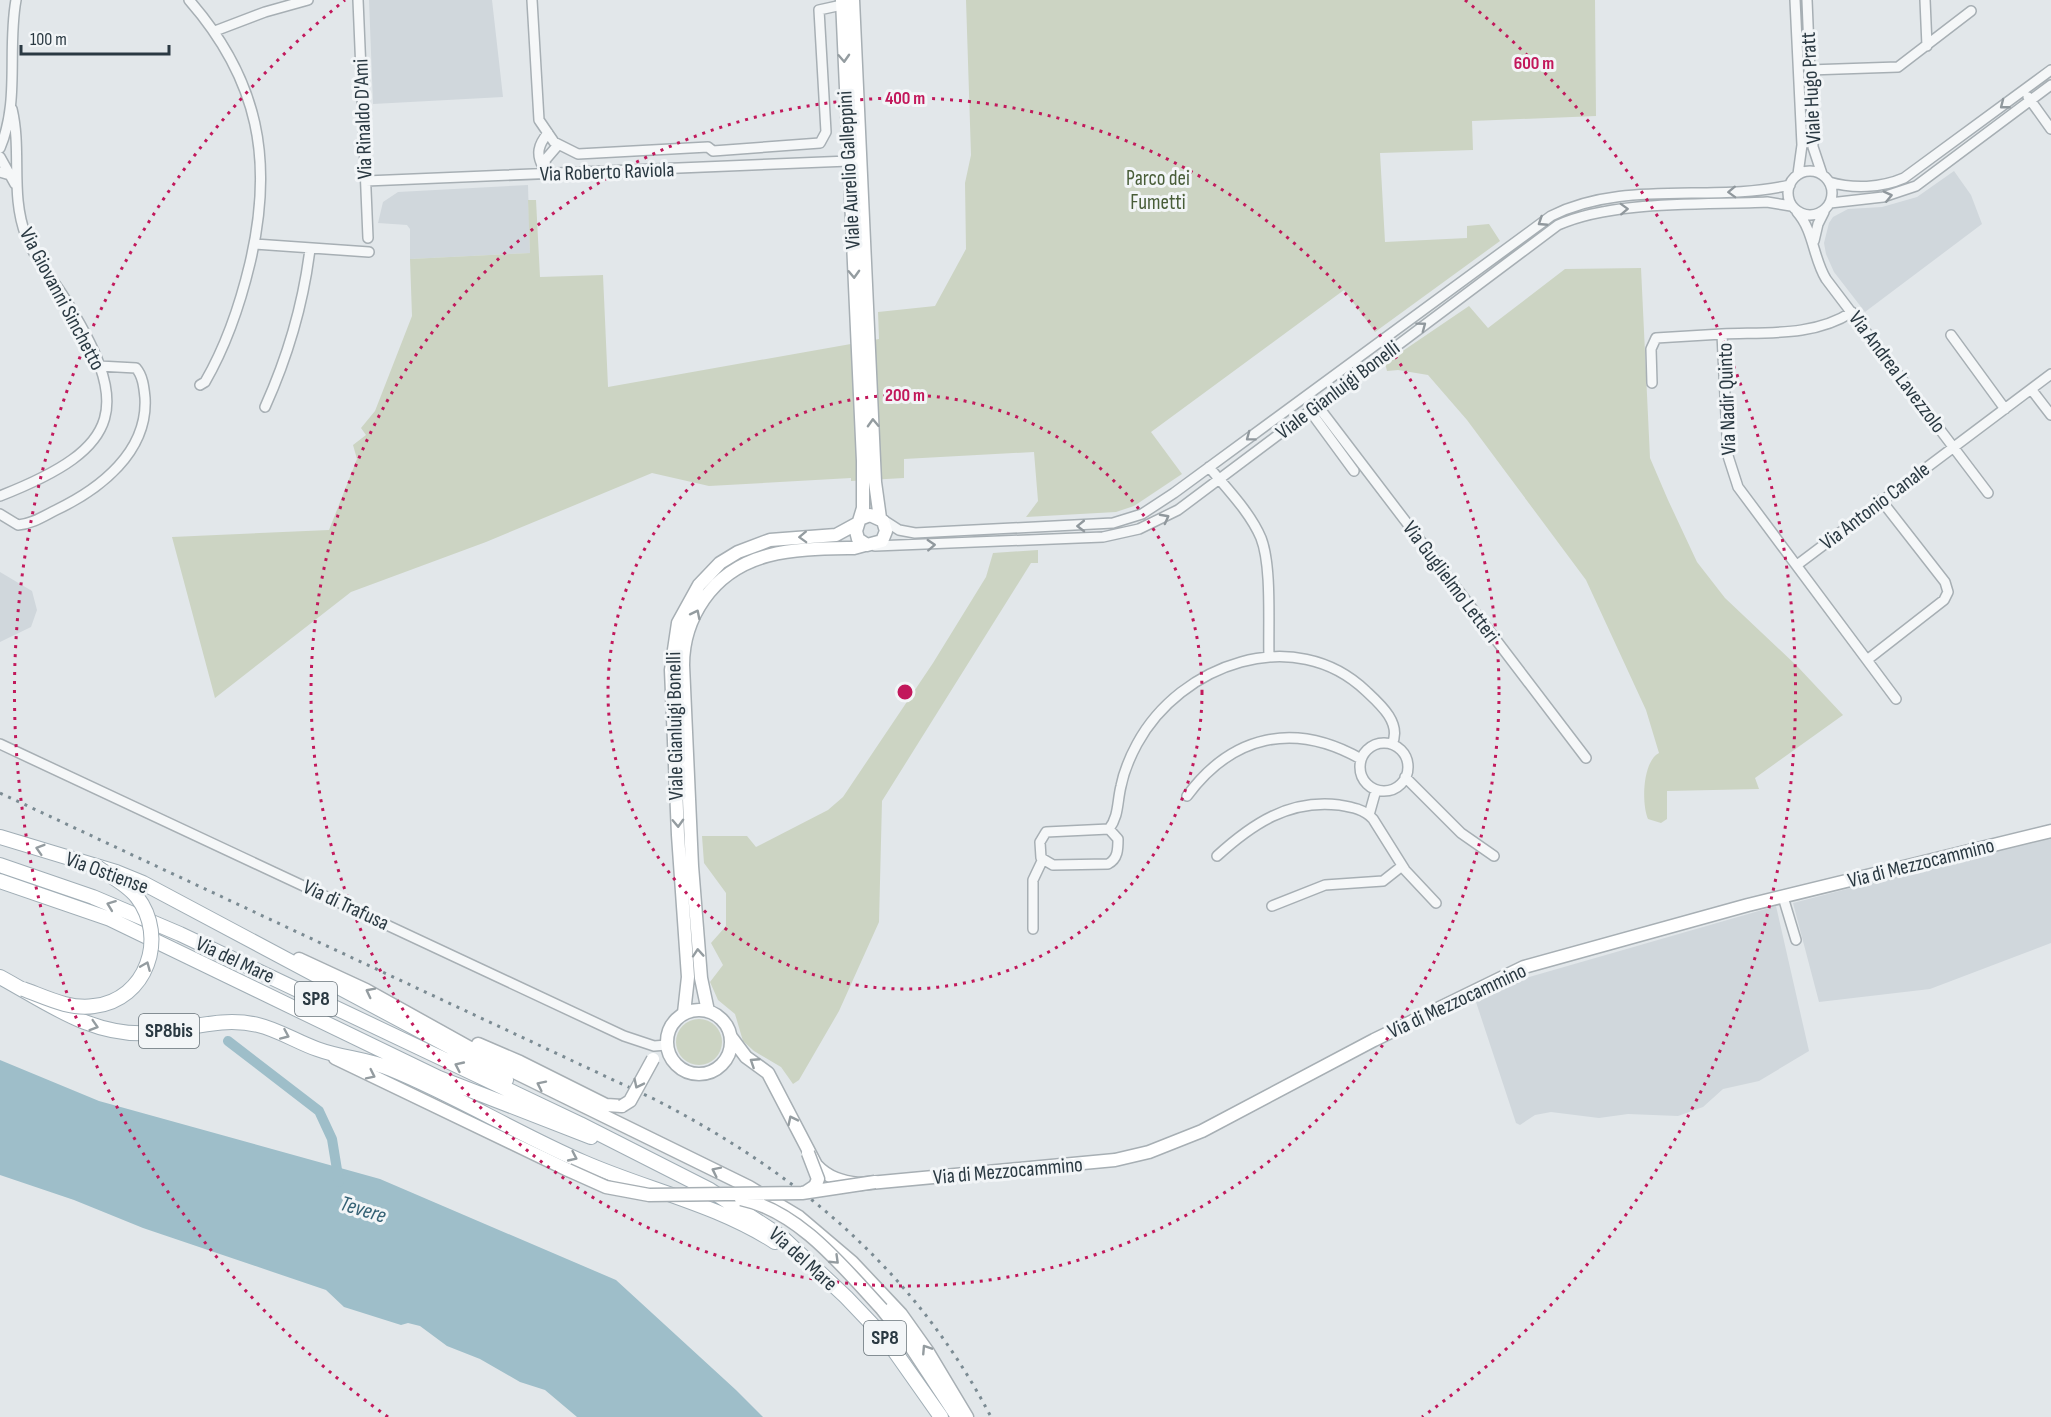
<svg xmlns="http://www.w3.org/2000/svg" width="2051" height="1417" font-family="'Sofia Sans Condensed',sans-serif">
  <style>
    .built { fill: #d0d7dc }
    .green { fill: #ccd4c3 }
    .water { fill: #9ebec9 }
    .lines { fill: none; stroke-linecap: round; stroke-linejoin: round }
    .canal { stroke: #9ebec9; stroke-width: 10 }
    .street-casing { stroke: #a7afb4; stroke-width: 12 }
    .secondary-casing { stroke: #a7afb4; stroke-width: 15 }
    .primary-casing { stroke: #a1aeb6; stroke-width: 16 }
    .street { stroke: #f5f7f8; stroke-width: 9 }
    .secondary { stroke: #fff; stroke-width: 12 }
    .primary { stroke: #fff; stroke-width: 14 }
    .rail { stroke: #7b8b93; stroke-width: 3; stroke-dasharray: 3 6; stroke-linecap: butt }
    .secondary-bridge-casing { stroke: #a7afb4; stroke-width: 15; stroke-linecap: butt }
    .primary-bridge-casing { stroke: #a1aeb6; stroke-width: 16; stroke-linecap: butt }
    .secondary-bridge { stroke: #fff; stroke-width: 12 }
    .primary-bridge { stroke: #fff; stroke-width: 14 }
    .oneway { stroke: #949ca0 }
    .oneway2 { stroke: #90989d }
    .ring { fill: none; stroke: #c2185b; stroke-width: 3; stroke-dasharray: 3 6 }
    .labels { text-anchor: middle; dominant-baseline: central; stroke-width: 6; stroke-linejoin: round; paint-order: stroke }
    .shield { fill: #f2f5f7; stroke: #667178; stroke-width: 1.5 }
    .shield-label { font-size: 20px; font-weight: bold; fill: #2a3942 }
    .street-label { font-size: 21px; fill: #2a3942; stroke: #f2f5f7 }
    .park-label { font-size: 21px; fill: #485d38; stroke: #f2f5f7 }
    .water-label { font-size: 22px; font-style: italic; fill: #356275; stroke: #f2f5f7 }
    .centre { fill: #c2185b; stroke: #f2f5f7; stroke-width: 3 }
    .ring-label { font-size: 18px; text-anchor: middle; font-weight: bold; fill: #c2185b; stroke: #f2f5f7; stroke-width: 6; stroke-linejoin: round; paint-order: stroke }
  </style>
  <rect width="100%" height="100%" fill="#e2e7ea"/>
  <!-- built -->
  <path class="built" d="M369,0H492L503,97L373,104Z
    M1954,171L1971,195L1982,224L1865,312L1834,272L1826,254L1824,243L1829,223L1833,217L1848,209L1882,207L1917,197Z
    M528,185L530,253L410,259V229L407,225L378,223L383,202L398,192Z
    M0,572L32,591L37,610L31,627L0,642Z
    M2051,836V943L1930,989L1819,1002L1793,903Z
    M1776,906L1809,1051L1759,1081L1723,1089L1703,1107L1678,1116L1628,1114L1599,1118L1551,1112L1535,1115L1520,1125L1516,1123L1475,999L1519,980Z"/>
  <!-- green -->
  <path class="green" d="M966,0H1595L1596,116L1472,121L1473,150L1380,153L1385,242L1467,238V226L1489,224L1500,241L1375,332L1344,290L1151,432L1182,474L1134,506L1116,512L1026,517L1038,501L1034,452L904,459V478L851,481V478L709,486L652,473L486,542L351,592L215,698L172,537L329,530L357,459L353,445L366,435L361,428L375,411L412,316L410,259L530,253L528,200H536L540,277L603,275L608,387L879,339L878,312L935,306L966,249L965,183L971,155Z
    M1641,268L1650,458L1668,500L1697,562L1725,598L1797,666L1843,715L1755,778L1759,789L1667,791V819L1661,823L1648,819C1641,802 1643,761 1659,753L1646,710L1586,580L1467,420L1428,375L1398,370L1387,371L1385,363L1469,306L1488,328L1565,269Z
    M1038,550V563H1031L882,801L879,922L839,1011L799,1080L793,1084L781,1067L754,1051L743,1041L735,1014L718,1000L710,982L723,965L711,943L726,926V893L704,863L702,836H747L756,847L828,810L843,797L933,663L986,577L993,553Z
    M676 1042a23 23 0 1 1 46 0a23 23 0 1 1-46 0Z"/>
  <!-- water -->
  <path class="water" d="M0,1060L99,1101L380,1179L616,1280L736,1390L763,1417H577L545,1390L520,1382L480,1359L447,1346L420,1326L408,1323L401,1325L344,1307L326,1290L143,1228L74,1200L0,1175Z"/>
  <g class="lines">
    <!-- canal -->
    <path class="canal" d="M228,1041L319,1111L332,1139L339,1182"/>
    <defs>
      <path id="street" d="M189,0C259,80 274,161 250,263C240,305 227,344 205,382L200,385
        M358,0L368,238
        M532,0L539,120L554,142L578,154L708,147L713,151L820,143L826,132L819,10L842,5
        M1795,0L1802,145L1798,174
        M1807,0L1813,147L1822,174
        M1925,0L1927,46
        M215,31L265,12L308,0
        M1809,70L1898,67L1971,11
        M2028,97L2051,129
        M0,148C20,101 7,49 16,0
        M0,157L10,175
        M543,167C536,154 538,145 548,133
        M1788 193a22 22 0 1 1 44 0a22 22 0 1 1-44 0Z
        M543,171L546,159L558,145
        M0,172L10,175L15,184
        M366,181L849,161
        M1829,182C1853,189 1881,188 1904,178L2051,70
        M1830,203L1883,197L1916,186L2051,85
        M1797,212C1814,231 1813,258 1826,279L1988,493
        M1814,241L1818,224L1824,212
        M255,244L369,252
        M1852,312C1814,337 1765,332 1722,334L1728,456L1738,487L1896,699
        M1951,335L2005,409
        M1652,383L1651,349L1656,338L1722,334
        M2031,389L2051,415
        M1317,405L1586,758
        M265,407C288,356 303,306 310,249
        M1310,411L1354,471
        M1209,467C1227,489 1250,512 1261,538C1272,566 1268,625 1269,657
        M0,496C125,447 133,406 62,294C50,275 34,258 26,236C10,195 22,151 12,109
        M0,514L18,525C32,524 44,516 56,510C100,489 148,452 145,398C144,388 143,376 136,368L99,366
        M882,519L899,530L915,533L1113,523L1142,514L1174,493L1551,216C1624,179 1712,203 1790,185
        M875,546L1103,537L1139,529L1178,510L1558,225C1613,200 1705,205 1767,202L1791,206
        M1797,565L2051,374
        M1867,660L1944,600L1948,592L1945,582L1881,500
        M1360 767a24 24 0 1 1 48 0a24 24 0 1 1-48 0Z
        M0,744L624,1036L654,1046L667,1045
        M1405,777L1461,833L1494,856
        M1187,796C1232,735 1294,721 1361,759
        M1369,815L1376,790
        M1109,829C1119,816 1117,802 1121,786C1124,771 1130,757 1137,744C1180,664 1295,623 1366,691C1380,704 1402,723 1392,744
        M1109,829L1118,839C1118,849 1118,859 1108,864L1053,865L1041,858L1040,842L1046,832Z
        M1217,856C1252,824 1289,799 1339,805C1351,807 1364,809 1373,819L1405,870L1436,903
        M1783,897L1796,940
        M1272,906L1325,885L1383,881L1402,866
        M1033,929V880L1042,861"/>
      <path id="secondary" d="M842,0L863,461V508L856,531L858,539L867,545L882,541L886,531L883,521L870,515L860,519
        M853,0L875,482L880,518
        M299,959L366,990L508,1069L749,1187L799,1217L852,1262L901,1314L928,1352L967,1417
        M667 1042a32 32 0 1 1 64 0a32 32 0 1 1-64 0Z
        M708,1011L701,978L692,866L683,665C683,641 690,619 704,599C740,548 797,549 854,548L865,545
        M684,1013L688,977L678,835L671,670L678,623L699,585L720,563L738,552L770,540L836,535L858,523
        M731,1037L746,1057L768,1073L816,1165C828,1178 842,1182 859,1184L1115,1160L1149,1152L1202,1131L1374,1040L1524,967L1748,905L2051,831
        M478,1044L520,1062L606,1105L622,1106
        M335,1058L568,1170
        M882,1309L905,1338L957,1417"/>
      <path id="primary" d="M0,837L116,872L143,883L449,1046L506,1080
        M0,865L93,897L180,934L580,1124L710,1190L782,1237L846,1297L886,1339L941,1417
        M0,881L110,919L439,1078L591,1137
        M0,977C48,1003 92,1037 150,1033C187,1030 221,1016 258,1025C279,1030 297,1042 317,1049C341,1058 367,1059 391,1069C457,1096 518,1134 583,1162C647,1190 716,1204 775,1242"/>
    </defs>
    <!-- street casing -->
    <use href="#street" class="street-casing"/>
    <!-- secondary casing -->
    <use href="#secondary" class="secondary-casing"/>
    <!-- primary casing -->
    <use href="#primary" class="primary-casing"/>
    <!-- street -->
    <use href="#street" class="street"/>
    <!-- secondary -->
    <use href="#secondary" class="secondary"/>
    <!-- primary -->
    <use href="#primary" class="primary"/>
    <!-- rail -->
    <path class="rail" d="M0,793L654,1099C798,1173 915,1271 991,1417"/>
    <defs>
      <path id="secondary-bridge" d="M622,1106L630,1101L653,1059
        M568,1170L606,1187L649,1195L802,1193L875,1182
        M806,1192L815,1186L818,1179L808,1153
        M741,1199C799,1211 843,1267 882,1309"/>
      <path id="primary-bridge" d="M23,989C45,997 70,1010 94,1006C147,1000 168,937 137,897C127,884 110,876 97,867"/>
    </defs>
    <!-- secondary-bridge casing -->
    <use href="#secondary-bridge" class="secondary-bridge-casing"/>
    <!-- primary-bridge casing -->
    <use href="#primary-bridge" class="primary-bridge-casing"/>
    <!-- secondary-bridge -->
    <use href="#secondary-bridge" class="secondary-bridge"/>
    <!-- primary-bridge -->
    <use href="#primary-bridge" class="primary-bridge"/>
  </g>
  <!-- one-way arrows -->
  <defs><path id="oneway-chevron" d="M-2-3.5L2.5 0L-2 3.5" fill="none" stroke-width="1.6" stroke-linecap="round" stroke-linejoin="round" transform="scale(1.5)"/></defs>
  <g class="oneway">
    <use href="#oneway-chevron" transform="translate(844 58) rotate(87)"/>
    <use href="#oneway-chevron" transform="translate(854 274) rotate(88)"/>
    <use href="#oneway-chevron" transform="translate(873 423) rotate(-92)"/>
    <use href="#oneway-chevron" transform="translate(803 537) rotate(178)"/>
    <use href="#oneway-chevron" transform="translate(696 614) rotate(-63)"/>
    <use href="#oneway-chevron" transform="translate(678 823) rotate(88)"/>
    <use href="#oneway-chevron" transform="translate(40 849) rotate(-163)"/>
    <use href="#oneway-chevron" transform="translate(111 905) rotate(-159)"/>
    <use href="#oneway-chevron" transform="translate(698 953) rotate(-94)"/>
    <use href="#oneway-chevron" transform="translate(146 966) rotate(-67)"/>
    <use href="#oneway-chevron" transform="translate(370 992) rotate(-153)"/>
    <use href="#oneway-chevron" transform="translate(94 1026) rotate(17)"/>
    <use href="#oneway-chevron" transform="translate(285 1035) rotate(24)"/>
    <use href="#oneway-chevron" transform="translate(754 1062) rotate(-147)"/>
    <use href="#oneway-chevron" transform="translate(459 1066) rotate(-155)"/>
    <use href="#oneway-chevron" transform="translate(371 1075) rotate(26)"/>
    <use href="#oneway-chevron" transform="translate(638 1084) rotate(116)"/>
    <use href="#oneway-chevron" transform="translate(541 1085) rotate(-154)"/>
    <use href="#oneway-chevron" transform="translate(792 1120) rotate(-116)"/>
    <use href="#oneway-chevron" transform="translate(573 1157) rotate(25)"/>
    <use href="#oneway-chevron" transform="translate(716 1171) rotate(-154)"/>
    <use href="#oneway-chevron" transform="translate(835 1260) rotate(44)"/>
    <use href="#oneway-chevron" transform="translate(926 1349) rotate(-123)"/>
  </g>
  <g class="oneway2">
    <use href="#oneway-chevron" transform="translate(2004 105) rotate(142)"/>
    <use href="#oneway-chevron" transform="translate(1732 192) rotate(178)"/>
    <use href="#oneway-chevron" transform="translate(1888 196) rotate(-13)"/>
    <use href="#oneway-chevron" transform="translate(1624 209) rotate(-2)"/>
    <use href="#oneway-chevron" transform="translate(1542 222) rotate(147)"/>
    <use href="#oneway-chevron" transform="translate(1422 326) rotate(-37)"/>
    <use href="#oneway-chevron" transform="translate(1250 437) rotate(143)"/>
    <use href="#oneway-chevron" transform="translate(1165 518) rotate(-28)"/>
    <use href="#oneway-chevron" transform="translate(1081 526) rotate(179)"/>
    <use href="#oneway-chevron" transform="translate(931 545) rotate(-3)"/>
  </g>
  <!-- distance rings -->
  <g class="ring">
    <circle cx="905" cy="692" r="297"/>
    <circle cx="905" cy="692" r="594"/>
    <path d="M388 1417A890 890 0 0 1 345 0M1465 0A890 890 0 0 1 1422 1417"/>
  </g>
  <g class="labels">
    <!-- shield labels -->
    <g class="shield">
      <rect x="295" y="982" width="42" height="34" rx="4.5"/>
      <rect x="139" y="1014" width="60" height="34" rx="4.5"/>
      <rect x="864" y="1321" width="42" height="34" rx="4.5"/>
    </g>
    <g class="shield-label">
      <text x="316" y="999">SP8</text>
      <text x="169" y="1031">SP8bis</text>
      <text x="885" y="1338">SP8</text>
    </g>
    <!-- street labels -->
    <g class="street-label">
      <text transform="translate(1811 88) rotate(-93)">Viale Hugo Pratt</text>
      <text transform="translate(363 119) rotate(-92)">Via Rinaldo D'Ami</text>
      <text transform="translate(849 170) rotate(-93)">Viale Aurelio Galleppini</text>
      <text transform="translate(607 172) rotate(-2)">Via Roberto Raviola</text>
      <text transform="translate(62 299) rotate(62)">Via Giovanni Sinchetto</text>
      <text transform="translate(1897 372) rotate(53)">Via Andrea Lavezzolo</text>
      <text transform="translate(1338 390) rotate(-37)">Viale Gianluigi Bonelli</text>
      <text transform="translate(1727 399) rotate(-92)">Via Nadir Quinto</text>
      <text transform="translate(1875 506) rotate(-37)">Via Antonio Canale</text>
      <text transform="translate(1451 582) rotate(53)">Via Guglielmo Letteri</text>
      <text transform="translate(675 726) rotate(-91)">Viale Gianluigi Bonelli</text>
      <text transform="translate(1921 863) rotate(-14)">Via di Mezzocammino</text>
      <text transform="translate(107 873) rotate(20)">Via Ostiense</text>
      <text transform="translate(346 905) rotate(25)">Via di Trafusa</text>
      <text transform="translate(235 960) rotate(25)">Via del Mare</text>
      <text transform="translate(1457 1001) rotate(-25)">Via di Mezzocammino</text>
      <text transform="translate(1008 1171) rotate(-5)">Via di Mezzocammino</text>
      <text transform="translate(803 1259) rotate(42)">Via del Mare</text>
    </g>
    <!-- park labels -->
    <g class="park-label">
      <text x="1158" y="178">Parco dei<tspan x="1158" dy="24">Fumetti</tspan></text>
    </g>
    <!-- water labels -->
    <g class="water-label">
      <text transform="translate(363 1210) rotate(17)">Tevere</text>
    </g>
  </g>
  <circle cx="905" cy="692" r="9" class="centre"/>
  <g class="ring-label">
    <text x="1534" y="69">600 m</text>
    <text x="905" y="104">400 m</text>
    <text x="905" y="401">200 m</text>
  </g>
  <!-- scale -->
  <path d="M21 45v9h148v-9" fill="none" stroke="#2a3942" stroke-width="3"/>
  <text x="30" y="45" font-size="18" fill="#2a3942" stroke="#f2f5f7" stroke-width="4.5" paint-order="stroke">100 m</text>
</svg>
